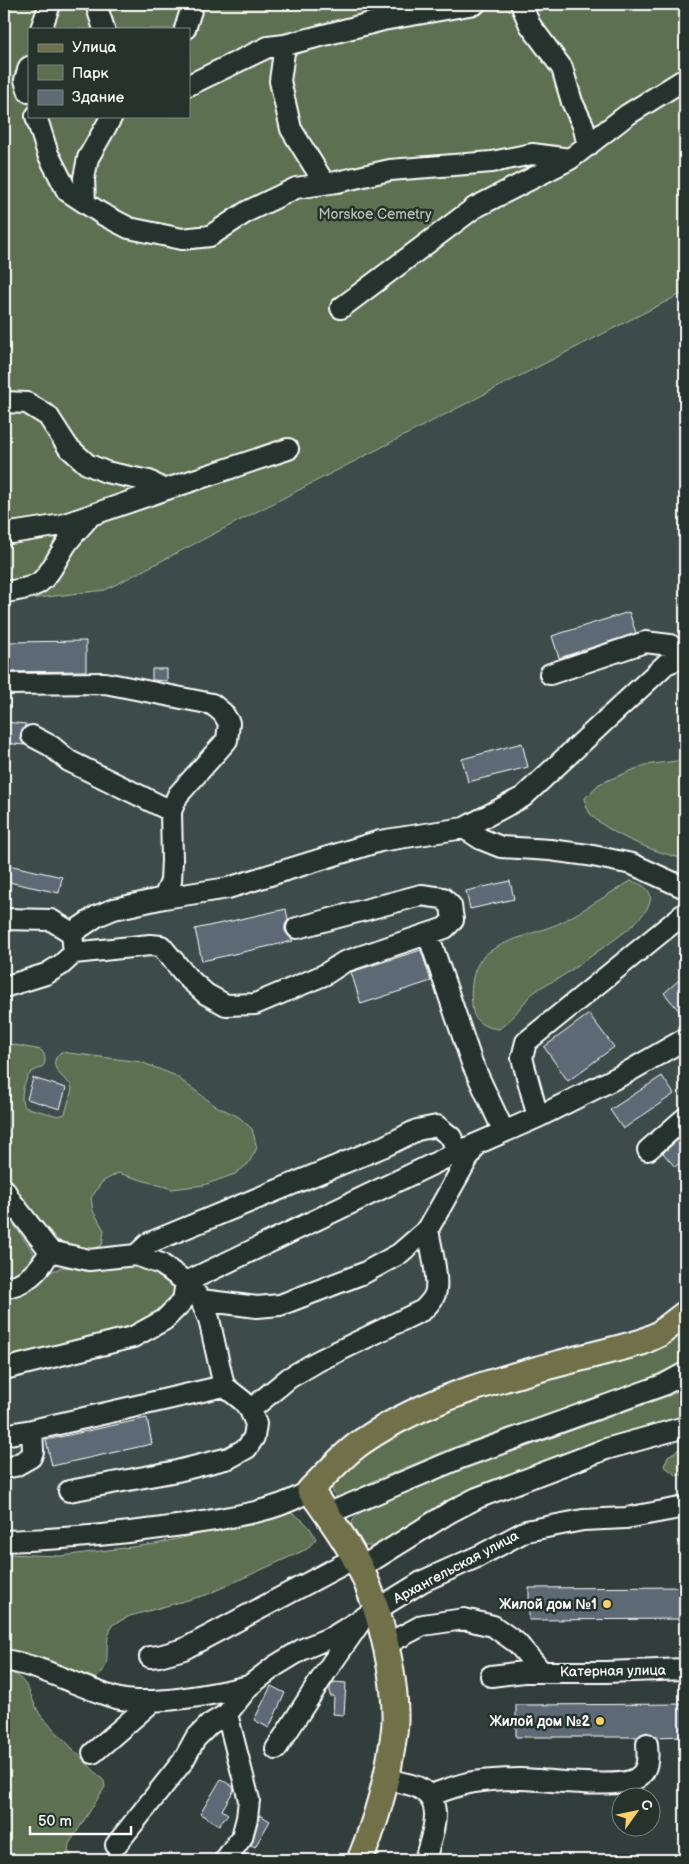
<svg xmlns="http://www.w3.org/2000/svg" width="689" height="1864" font-family="'Balsamiq Sans',sans-serif">
  <style>
    .built { fill: #3e4c4c }
    .green { fill: #5d6f51; stroke: #aeb7a8; fill-rule: evenodd }
    .building { fill: #5d6b74; stroke: #fff }
    .lines { fill: none; stroke-linecap: round; stroke-linejoin: round }
    .minor-casing { stroke: #fff; stroke-width: 24 }
    .major-casing { stroke: #fff; stroke-width: 29 }
    .minor { stroke: #26332d; stroke-width: 20 }
    .major { stroke: #70704a; stroke-width: 25 }
    .poi-dot { fill: #ffd166; stroke: #26332d; stroke-width: 2 }
    .labels { text-anchor: middle; dominant-baseline: central; stroke-width: 5; stroke-linejoin: round; paint-order: stroke }
    .park-label { font-size: 14px; fill: #b6beb1; stroke: #26332d }
    .street-label { font-size: 14px; fill: #fff; stroke: #26332d }
    .poi-label { font-size: 14px; font-weight: bold; fill: #fff; stroke: #26332d; text-anchor: end }
  </style>
  <rect width="100%" height="100%" fill="#313e3b"/>
  <filter id="ink" filterUnits="userSpaceOnUse"><feTurbulence type="fractalNoise" baseFrequency=".02" numOctaves="2"/><feDisplacementMap in="SourceGraphic" scale="10" xChannelSelector="R" yChannelSelector="G"/><feConvolveMatrix kernelMatrix="1 2 1 2 8 2 1 2 1" color-interpolation-filters="sRGB"/></filter>
  <g filter="url(#ink)">
    <!-- built -->
    <path class="built" d="M685,292V1297L652,1322L636,1328L492,1368L446,1385L401,1406L296,1491L261,1507L51,1531L4,1528V602L105,590L510,381Z"/>
    <!-- green -->
    <path class="green" d="M4,4H685V292L510,381L105,590L4,602ZM29,29H189V116H29Z
      M685,760V859C657,853 613,836 592,816C587,810 586,805 585,798L599,784L645,765Z
      M631,881C685,896 612,941 594,954C581,963 569,972 556,980C549,983 542,986 536,991C526,998 521,1008 513,1016C509,1021 504,1025 499,1029C483,1027 473,1022 472,1005C470,988 472,967 485,955C502,940 541,932 562,922C586,909 608,894 631,881Z
      M4,1043L41,1050L44,1054C45,1058 46,1062 43,1066C40,1069 35,1070 32,1072C24,1078 19,1099 24,1107L58,1116L65,1114L72,1089L71,1085C61,1076 46,1065 61,1052L141,1062L174,1075L216,1106L239,1117L252,1129L257,1148L248,1164L235,1174L204,1185L172,1189L118,1173L102,1182L91,1198L93,1211L104,1230L102,1245L92,1250L59,1241L20,1198L4,1172Z
      M4,1211L34,1253C29,1267 19,1276 4,1276Z
      M131,1265C148,1266 160,1274 173,1283L174,1292L159,1310L129,1329L4,1361V1296L28,1289L51,1272L62,1267L88,1269Z
      M685,1327V1361L641,1382L457,1446L373,1481L343,1497H335L331,1487L336,1475L365,1451L414,1423L459,1406Z
      M685,1387V1419L452,1505L375,1546H362C351,1532 345,1524 362,1511L462,1470L671,1395Z
      M681,1448H685V1475H676L664,1466L668,1456Z
      M291,1513C304,1520 310,1526 316,1539L307,1549L206,1595L130,1616L112,1625C111,1629 109,1633 108,1637C105,1655 112,1666 95,1679L78,1676L29,1655L4,1651V1554L61,1556L155,1544Z
      M4,1670C32,1678 28,1698 42,1717L104,1781L105,1787L69,1844L68,1851L75,1860H4Z"/>
    <!-- building -->
    <path class="building" d="M629,612L636,633L559,658L552,636Z
      M86,641V671L4,672V642Z
      M152,669H167V681L152,680Z
      M4,722L26,724L20,736L24,745L4,743Z
      M522,743L528,767L468,782L462,759Z
      M4,864L62,877L59,893L4,881Z
      M510,881L514,899L470,909L466,891Z
      M286,909L288,920L285,925V931L293,941L202,961L195,929Z
      M421,950L431,981L361,1004L351,972Z
      M685,975V1018L664,993Z
      M589,1014L614,1047L568,1081L544,1047Z
      M662,1076L674,1094L623,1129L610,1110Z
      M33,1078L66,1088L60,1109L27,1099Z
      M685,1133V1158L675,1167L663,1153Z
      M147,1418L152,1444L52,1466L46,1440Z
      M685,1587V1619L529,1620V1588Z
      M334,1682L346,1683L344,1715L333,1714L334,1696H330V1687Z
      M271,1686L285,1693L269,1728L254,1720Z
      M685,1704V1736L656,1737L647,1732L638,1737H516V1705Z
      M221,1779L233,1787L234,1790L222,1810L228,1814L219,1825L200,1814Z
      M260,1815L270,1821L255,1847L251,1845Z"/>
    <g class="lines">
      <defs>
        <path id="minor" d="M96,4L104,29
          M521,4L530,25L562,68L572,102L583,125L588,146
          M41,29L50,4
          M185,29L193,4
          M285,45L280,81L291,129L325,184
          M29,67L25,80L29,92
          M189,85L268,47L285,45L383,20L475,4
          M36,116L48,154L67,191L102,214L129,228L182,239L210,236L248,211L296,188L337,182L390,170L492,162L532,154L570,159L627,115L685,79
          M85,203L84,178L88,158L112,116
          M341,308L474,208L570,159
          M4,402L27,403L48,416L68,447L87,464L106,472L149,481L164,490L62,525L4,534
          M164,490L288,449
          M4,592C47,587 44,580 65,546C72,535 82,526 90,516
          M550,674L645,642L670,645L679,658
          M4,684L105,683L212,704L223,713L229,723L227,740L178,795L171,811L172,860L171,881L164,898L114,909L97,916L72,933L74,953
          M32,736L51,746L69,761L171,811
          M464,828L481,839L501,847L550,850L588,855L632,864L685,888
          M164,898L228,888L380,841L464,828L523,797L666,664L685,656
          M4,919L51,920L72,933
          M428,934L472,1063L504,1132
          M4,987L46,974L61,965L74,953L150,945L161,946L188,978L206,994L226,1005L255,1004L324,975L344,962L445,928L453,920L451,906L443,898L421,895L297,928
          M538,1117L522,1058L526,1042L685,913
          M648,1150L685,1118
          M4,1189L11,1201L50,1251L89,1260L136,1255L161,1264L186,1282L458,1152L538,1117L626,1073L685,1039
          M136,1255L149,1243L385,1146L417,1130L437,1126L451,1137L458,1152
          M4,1287C24,1287 41,1269 50,1251
          M201,1300L257,1307L280,1305L364,1273L399,1254L428,1229L476,1144
          M4,1369L133,1337L164,1320L183,1301L186,1282
          M250,1410L289,1378L318,1361L423,1310C428,1305 433,1300 435,1294C440,1280 430,1244 428,1229
          M4,1435L32,1430L224,1386
          M4,1468L15,1466L31,1457L33,1451L32,1430
          M69,1491L177,1471L229,1458L247,1448L254,1437L256,1424L250,1410L243,1401L224,1386L209,1319L201,1300L186,1282
          M327,1514L460,1458L663,1385L685,1373
          M4,1541C73,1539 141,1532 209,1521C245,1514 280,1510 310,1490
          M360,1568L450,1512L477,1498L606,1449L685,1427
          M385,1645L423,1625L464,1619L493,1626L517,1643L541,1671
          M150,1657L159,1656L184,1649L355,1558
          M4,1660C43,1666 78,1687 116,1698C148,1707 216,1694 249,1686
          M491,1676L524,1672H606L685,1669
          M276,1749L327,1670L359,1624
          M93,1753L153,1701
          M387,1779C397,1782 408,1783 417,1787C448,1801 431,1836 425,1860
          M430,1795C444,1791 459,1784 474,1782C488,1780 505,1779 520,1779C544,1779 619,1790 637,1778C649,1771 648,1756 647,1744
          M116,1845L183,1761L195,1739L210,1724L227,1714L249,1686L275,1666L303,1649L334,1636L423,1581L479,1556L526,1531L583,1520L626,1518L685,1507
          M225,1860L242,1837L247,1818L249,1800L227,1714"/>
        <path id="major" d="M360,1860C375,1824 386,1786 392,1747C393,1739 395,1730 395,1721C396,1675 378,1600 356,1560C343,1535 326,1513 310,1490C328,1473 343,1454 363,1441C443,1386 551,1367 642,1342L659,1334L685,1314"/>
      </defs>
      <!-- minor casing -->
      <use href="#minor" class="minor-casing"/>
      <!-- major casing -->
      <use href="#major" class="major-casing"/>
      <!-- minor -->
      <use href="#minor" class="minor"/>
      <!-- major -->
      <use href="#major" class="major"/>
    </g>
  </g>
  <!-- markers -->
  <g class="poi-dot">
    <circle cx="607" cy="1604" r="5"/>
    <circle cx="600" cy="1721" r="5"/>
  </g>
  <g class="labels">
    <!-- park labels -->
    <g class="park-label">
      <text x="375" y="214">Morskoe Cemetry</text>
    </g>
    <!-- street labels -->
    <g class="street-label">
      <text transform="translate(456 1567) rotate(-28)">Архангельская улица</text>
      <text transform="translate(613 1671) rotate(-1)">Катерная улица</text>
    </g>
    <!-- poi labels -->
    <g class="poi-label">
      <text x="597" y="1604">Жилой дом №1</text>
      <text x="590" y="1721">Жилой дом №2</text>
    </g>
  </g>
  <!-- margin -->
  <rect width="689" height="1864" fill="none" stroke="#26332d" stroke-width="20"/>
  <rect x="10" y="10" width="669" height="1844" fill="none" stroke="#fff" stroke-width="2" filter="url(#ink)"/>
  <!-- legend -->
  <rect x="28" y="28" width="162" height="90" fill="#26332d" stroke="#7d8581"/>
  <rect x="38" y="44" width="25" height="8" fill="#70704a" stroke="#7d8581"/>
  <text x="72" y="52" font-size="15" fill="#ffffff">Улица</text>
  <rect x="38" y="65" width="25" height="15" fill="#5d6f51" stroke="#7d8581"/>
  <text x="72" y="78" font-size="15" fill="#ffffff">Парк</text>
  <rect x="38" y="90" width="25" height="15" fill="#5d6b74" stroke="#7d8581"/>
  <text x="72" y="102" font-size="15" fill="#ffffff">Здание</text>
  <!-- north arrow -->
  <g transform="translate(636 1812) rotate(57)"><circle r="24" fill="#26332d" stroke="#7d8581"/>
  <path d="M0-4L9 19L0 12L-9 19Z" fill="#ffd166"/>
  <text y="-8" font-size="14" font-weight="bold" text-anchor="middle" fill="#ffffff">С</text>
  </g>
  <!-- scale -->
  <path d="M30 1826v8h101v-8" fill="none" stroke="#ffffff" stroke-width="2.5"/>
  <text x="38" y="1826" font-size="15" fill="#ffffff" stroke="#26332d" stroke-width="4" paint-order="stroke">50 m</text>
</svg>
